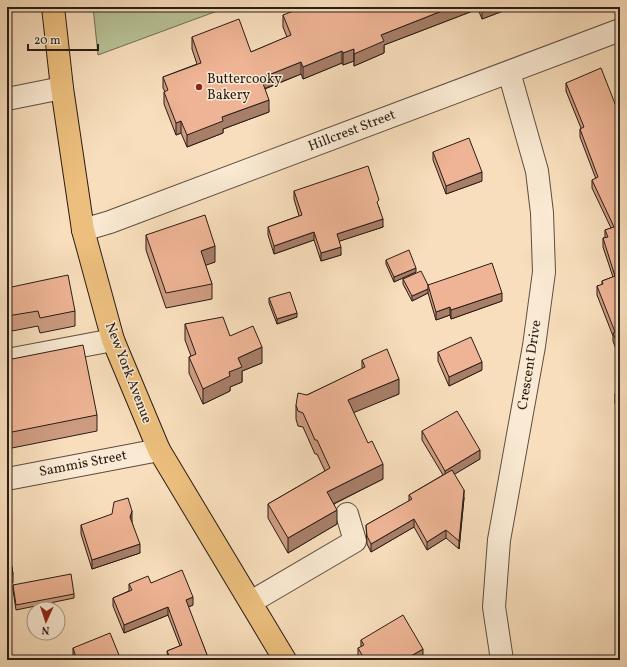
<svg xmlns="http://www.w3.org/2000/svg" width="627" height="667" font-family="Vollkorn,serif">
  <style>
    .green { fill: #b7c296; stroke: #707056 }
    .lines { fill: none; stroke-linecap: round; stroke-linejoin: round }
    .minor-casing { stroke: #5e4d40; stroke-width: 24 }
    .major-casing { stroke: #2a1d16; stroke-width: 24 }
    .minor { stroke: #faead3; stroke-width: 22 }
    .major { stroke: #ecbf7e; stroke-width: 22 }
    .wall { fill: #cd9b80; stroke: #2a1d16 }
    .shaded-wall { fill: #a77e68; stroke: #2a1d16 }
    .building { fill: #eeb495; stroke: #2a1d16 }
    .poi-dot { fill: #8f2418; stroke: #faead3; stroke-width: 1.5 }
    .labels { text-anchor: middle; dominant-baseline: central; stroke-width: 3; stroke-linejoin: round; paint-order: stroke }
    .poi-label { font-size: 14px; fill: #2a1d16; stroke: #faead3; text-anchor: start }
    .street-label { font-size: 14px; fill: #2a1d16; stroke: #faead3 }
  </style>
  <rect width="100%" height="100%" fill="#f8debc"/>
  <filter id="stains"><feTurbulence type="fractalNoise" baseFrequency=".005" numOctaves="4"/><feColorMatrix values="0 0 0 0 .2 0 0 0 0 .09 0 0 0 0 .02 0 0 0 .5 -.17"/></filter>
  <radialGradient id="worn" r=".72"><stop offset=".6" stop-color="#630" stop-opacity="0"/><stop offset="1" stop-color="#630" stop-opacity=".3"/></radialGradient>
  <!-- green -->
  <path class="green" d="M93,7H228L98,55Z"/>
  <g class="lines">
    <defs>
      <path id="minor" d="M7,99L62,88
        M83,230L110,222L620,30
        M7,360L113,340
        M7,479L159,450
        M251,602L355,541L347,514
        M502,660L494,607L499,540L534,346L544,272L542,213L537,171L509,72"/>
      <path id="major" d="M53,7L62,88L83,230L113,340L159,450L285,660"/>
    </defs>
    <!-- minor casing -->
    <use href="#minor" class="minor-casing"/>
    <!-- major casing -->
    <use href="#major" class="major-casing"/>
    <!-- minor -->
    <use href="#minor" class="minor"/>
    <!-- major -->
    <use href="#major" class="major"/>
  </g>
  <!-- wall -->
  <path class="wall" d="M324,7H511V8L482,19L478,9L384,45V53L354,66V61L343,65L342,63L303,79L301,74L265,89L269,112L223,129V133L187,147L181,133L176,135L164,104V92H165L163,88V77L197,64L192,49V37L251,52L287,37L283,27V15L316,11Z
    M7,27L9,47V62L7,63Z
    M566,83L619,114L620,113V360L613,341V336L597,295V286L602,285V281L613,277L603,247V238H605V230L611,228L592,188V180L596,179L580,137V129L581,128L566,91Z
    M433,152L482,181L446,194L433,160Z
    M294,191L379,207L383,227L339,241L341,255L321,261L314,240L274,254L268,235V227L299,216L294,199Z
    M146,235L215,262L205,265L212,284V299L166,308L146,250Z
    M386,260L416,272L394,282L386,264Z
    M403,279L428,285L502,301L451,319L450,315L436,320L428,293L412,301L403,284Z
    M7,288L75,311V326L40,333L38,326L7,332Z
    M269,298L297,317L277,324L269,303Z
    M185,324L230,336L262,363L242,371V382L230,387V391L203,404L189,373V357L191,356L185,340Z
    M438,352L482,370L449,386L438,361Z
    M7,360L97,415V431L7,449Z
    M362,360L399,394L353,412L383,479L334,504L337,524L288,553L268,518V504L325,471L317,454H315L303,427L298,426L296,419V405L307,395L362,369Z
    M620,392V413L615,403V394Z
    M422,431L480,459L454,474L464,498L459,549L446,538L427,550L414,527L371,552L367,544L366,525L409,501V495L443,475L422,440Z
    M132,520V522L140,553L92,569L81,534V525Z
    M7,538L13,574V583L7,584Z
    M151,583L193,605L188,607L209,660H168L167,651L180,646L168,615L124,633L113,606V598L129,591V584Z
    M13,585L74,594V598L16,610L13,590Z
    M361,640L423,660H358V648L361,647Z
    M73,648L121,660H74L73,656Z"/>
  <!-- shaded-wall -->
  <path class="shaded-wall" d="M452,7H478V9L384,45V53L354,66V54L381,35Z
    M482,7H511V8L482,19Z
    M354,49V61L343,65V53Z
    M342,51V63L303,79V67Z
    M301,62V74L261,90V78Z
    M269,100V112L223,129V133L187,147V135L222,117Z
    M181,121V133L176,135V123Z
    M482,172V181L446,194V186Z
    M383,219V227L337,242V234Z
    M314,232V240L274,254V246Z
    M215,246V262L201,267V251Z
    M341,247V255L321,261V253Z
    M416,268V272L394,282V277Z
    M428,289V293L412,301V296Z
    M502,293V301L451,319V310Z
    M450,307V315L436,320V312Z
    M297,313V317L277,324V319Z
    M262,347V363L242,371V382L230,387V391L203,404V389L229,372L238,358Z
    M482,362V370L449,386V377Z
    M399,379V394L348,415V400Z
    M480,450V459L445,480V471Z
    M383,464V479L327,507V492Z
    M464,490V498L459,549V541Z
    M337,510V524L288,553V538Z
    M132,511V520L130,526V517Z
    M414,519V527L371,552V544Z
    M446,530V538L427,550V542Z
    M140,544V553L92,569V560Z
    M193,597V605L186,608V600Z
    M168,607V615L124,633V625Z
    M423,649V660H404Z"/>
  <!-- building -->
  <path class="building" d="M304,7H314L316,11L324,7H452L381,35L384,41L354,54V49L343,53L342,51L303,67L301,62L261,78L269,100L222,117L223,121L187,135L181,121L176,123L164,92L168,90L163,77L201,63L192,37L239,19L251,52L291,35L283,15Z
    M7,27L9,47H7Z
    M601,68L619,114L620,113V351L613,333L615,332L597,286L603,284L602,281L615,276L603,238L608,237L605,230L614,227L592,180L598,177L580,129L584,127L566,83Z
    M469,138L482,172L446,186L433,152Z
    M368,166L379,200L377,202L383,219L337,234L341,247L321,253L314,232L274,246L268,227L302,215L294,191Z
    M205,215L215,246L201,251L212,284L166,293L146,235Z
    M409,250L416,268L394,277L386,260Z
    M492,263L502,293L451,310L450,307L436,312L428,285Z
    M421,271L428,285V289L412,296L403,279Z
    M68,275L75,311L40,318L38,311L7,316V288Z
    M290,292L297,313L277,319L269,298Z
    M223,317L230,336L253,326L262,347L238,358L242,367L229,372L230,376L203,389L189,357L196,354L185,324Z
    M471,337L482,362L449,377L438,352Z
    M83,345L97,415L7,433V360Z
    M387,349L399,379L348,400L368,443L372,441L383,464L327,492L337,510L288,538L268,504L330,468L317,440H315L303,413L298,411L296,405L298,393L307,395L365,367L362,360Z
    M620,392V404L615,394Z
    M457,411L480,450L445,471L422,431Z
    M452,470L464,490L459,541L446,530L427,542L414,519L371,544L367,536L366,525L412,499L409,495Z
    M128,498L132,511L130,517L140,544L92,560L81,525L112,514L114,502Z
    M7,538L13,574L7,575Z
    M182,570L193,597L186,600L209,660H171L167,651L182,645L168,607L124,625L113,598L132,590L129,584L148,576L151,583Z
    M71,574L74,594L16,605L13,585Z
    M403,615L423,649L404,660H365L358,648L364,645L361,640Z
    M110,633L121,660H77L73,648Z"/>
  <!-- markers -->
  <circle class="poi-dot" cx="199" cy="87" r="4"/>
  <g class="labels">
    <!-- poi labels -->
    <g class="poi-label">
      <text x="207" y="79">Buttercooky<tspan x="207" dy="16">Bakery</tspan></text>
    </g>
    <!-- street labels -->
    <g class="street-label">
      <text transform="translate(352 131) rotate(-21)">Hillcrest Street</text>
      <text transform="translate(530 365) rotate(-81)">Crescent Drive</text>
      <text transform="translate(128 373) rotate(69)">New York Avenue</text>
      <text transform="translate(83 464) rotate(-11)">Sammis Street</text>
    </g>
  </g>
  <!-- margin -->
  <rect width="627" height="667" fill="none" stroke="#f8debc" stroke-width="24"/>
  <rect x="8" y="8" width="611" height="651" fill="none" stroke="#2a1d16" stroke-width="2"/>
  <rect x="12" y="12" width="603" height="643" fill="none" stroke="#2a1d16"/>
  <!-- north arrow -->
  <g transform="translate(46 621) rotate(183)"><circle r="19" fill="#faead3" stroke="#a79887"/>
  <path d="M0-3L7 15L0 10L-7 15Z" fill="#8f2418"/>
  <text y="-6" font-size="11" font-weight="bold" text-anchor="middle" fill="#2a1d16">N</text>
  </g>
  <!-- scale -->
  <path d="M28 44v6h70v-6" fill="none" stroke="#2a1d16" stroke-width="2"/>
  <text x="34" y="44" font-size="12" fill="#2a1d16" stroke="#faead3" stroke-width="3" paint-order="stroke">20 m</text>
  <rect width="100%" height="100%" filter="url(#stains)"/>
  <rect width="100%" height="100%" fill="url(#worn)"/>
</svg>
